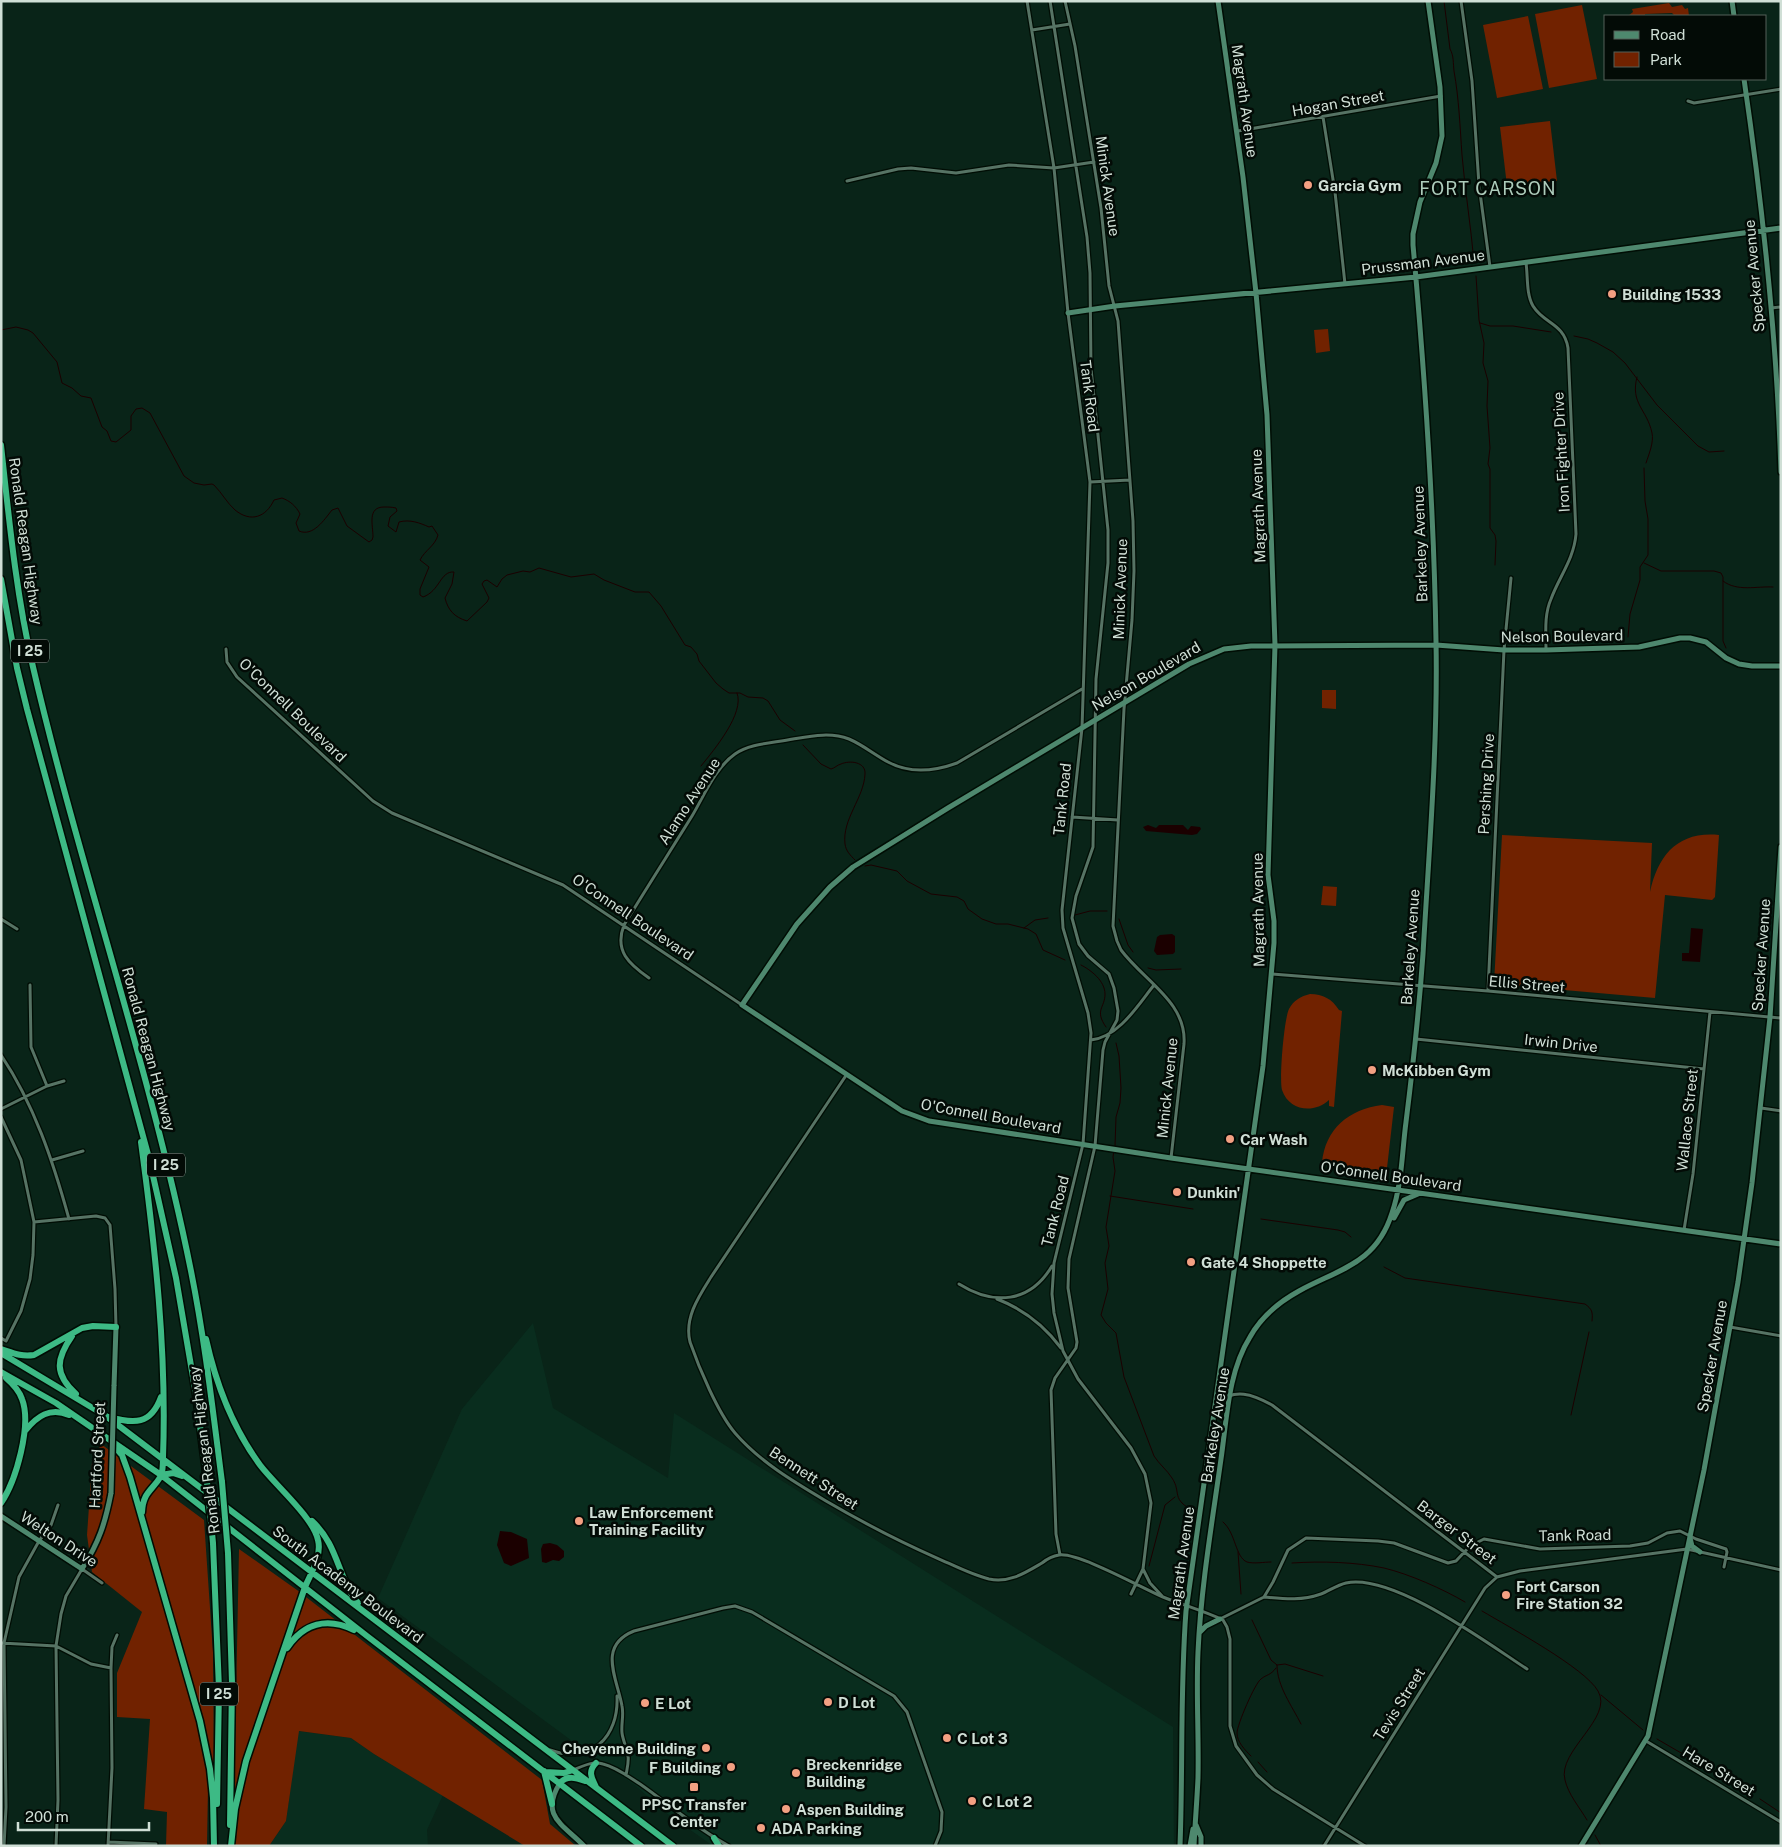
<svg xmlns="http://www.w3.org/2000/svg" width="1782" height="1847" font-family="'Public Sans',sans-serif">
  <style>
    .built { fill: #092d1e }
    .green { fill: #712200 }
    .water { fill: #1b0000 }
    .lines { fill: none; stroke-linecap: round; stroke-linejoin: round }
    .stream { stroke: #1b0000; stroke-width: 1 }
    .street-casing { stroke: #000d04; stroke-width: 5.5 }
    .secondary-casing { stroke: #000d04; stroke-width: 8 }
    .highway-casing { stroke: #000d04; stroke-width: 9 }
    .street { stroke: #567364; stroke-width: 3 }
    .secondary { stroke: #4e886e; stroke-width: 5 }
    .highway { stroke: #3dba85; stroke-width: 6 }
    .secondary-bridge-casing { stroke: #000d04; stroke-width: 8; stroke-linecap: butt }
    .highway-bridge-casing { stroke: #000d04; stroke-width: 9; stroke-linecap: butt }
    .secondary-bridge { stroke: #4e886e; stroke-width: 5 }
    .highway-bridge { stroke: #3dba85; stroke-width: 6 }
    .poi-dot { fill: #f3a082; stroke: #030b06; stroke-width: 2 }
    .labels { text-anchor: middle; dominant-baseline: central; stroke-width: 5; stroke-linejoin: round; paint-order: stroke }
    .shield { fill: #030b06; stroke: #929f98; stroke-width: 1 }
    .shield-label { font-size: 14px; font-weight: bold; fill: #d0dfd6 }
    .street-label { font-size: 15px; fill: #d0dfd6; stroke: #030b06 }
    .poi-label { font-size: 15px; font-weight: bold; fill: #d0dfd6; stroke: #030b06; text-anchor: start }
    .quarter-label { font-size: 18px; letter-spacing: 1px; fill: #adccbb; stroke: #030b06 }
  </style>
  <rect width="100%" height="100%" fill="#092418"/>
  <!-- built -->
  <path class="built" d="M533,1323L553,1408L668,1478L674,1413L1173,1727L1174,1846H713L665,1812L636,1786L583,1749L378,1598L462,1409Z
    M298,1731L351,1738L374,1754L443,1795L427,1830L428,1846H269L286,1821Z"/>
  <!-- green -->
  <path class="green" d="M1669,3L1672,7L1682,5L1685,9L1688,8L1689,16H1675L1672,13L1645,14V16H1628L1633,12L1632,9Z
    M1582,5L1597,79L1549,88L1535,14Z
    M1528,16L1543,89L1497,98L1483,25Z
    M1550,121L1557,181L1507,186L1500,127Z
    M1328,329L1330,351L1316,353L1314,330Z
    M1322,690H1336V709L1322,708Z
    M1502,835L1652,843L1650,892C1658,855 1678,831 1719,835L1715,897L1712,900L1665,895L1655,998L1494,984Z
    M1323,886L1337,887L1336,906L1321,905Z
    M1310,994C1323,994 1332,999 1339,1010L1342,1011L1334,1107L1329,1106V1100C1314,1114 1289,1111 1282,1090C1279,1080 1284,1019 1289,1009C1293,1001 1301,996 1310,994Z
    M1382,1105L1394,1107L1387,1168L1383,1171L1322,1163C1325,1129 1349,1109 1382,1105Z
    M101,1444L204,1520L213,1652L214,1772L208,1787L207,1846H166L167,1812L144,1809L150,1719L117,1717V1673L142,1612L92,1572L87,1535L92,1463Z
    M239,1549L297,1590L542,1780L550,1824L576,1846H525L374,1754L351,1738L299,1731L286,1821L269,1846H233Z"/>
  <!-- water -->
  <path class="water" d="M1148,825L1156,828L1159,825H1183L1188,830L1191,826L1200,827L1201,829L1197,834L1192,835L1146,831L1143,827Z
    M1691,928L1703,929L1700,962L1682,961V953H1689Z
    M1172,934L1175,936V952L1173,954L1157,955L1154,951L1157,937L1160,935Z
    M500,1531L511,1532L527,1539L529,1558L511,1566L504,1563L497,1545Z
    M550,1543L557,1545L564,1551V1557L559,1561L553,1560L546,1563L542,1562L541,1549L543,1544Z"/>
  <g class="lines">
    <!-- stream -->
    <path class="stream" d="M1444,1L1450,49C1454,56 1453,63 1454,71C1459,99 1460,127 1462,155C1465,191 1471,227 1474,262
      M1476,276L1479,320L1484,343L1483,363L1488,381L1487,406L1490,448L1488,464L1490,469V528L1495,535L1496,541L1495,565
      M1480,323L1490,326H1513L1551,332
      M1,330L16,327L28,330L33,333L57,362L62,383L72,388L81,396L91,398L102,427L107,431L111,441L116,442L131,430V416L136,409L142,408L150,413L184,476L194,483L204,485L212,484L214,485C222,493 227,503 235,510C251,523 266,517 274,500L282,498C290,501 296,506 300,514L296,523L299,531C313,537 324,520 332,510L338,508L347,526L369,542L372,540L373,537C373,525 367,507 384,507C389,507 391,507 396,508L397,511L390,517L388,526L396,532L399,522C410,519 420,523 429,527L432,526L438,535C435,546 425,550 420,560L429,567L420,589V595L423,597C440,591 440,571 454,572L452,584L445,598C448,610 454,617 467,621L487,602L489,598L482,584L484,581L487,580L497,587L502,579L507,575L523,571L530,572L539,568L571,577L594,574L604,580L635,592H649L661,606L685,645L691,647L697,654L699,661L716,683L723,689L729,693H740L748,697L763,698L768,701L780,720L795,731
      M1574,336L1588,339L1597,343L1613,352L1625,363L1657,405L1698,446L1709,452L1724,451
      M1637,377C1630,404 1647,409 1652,433C1654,442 1649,454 1646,463
      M1644,563L1661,571H1714L1721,573L1723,577V641L1726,648
      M1723,581C1737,592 1757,586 1773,587
      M1628,637L1630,614L1640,580V567L1648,555V519L1645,501L1644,468
      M803,745L821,764L831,769C835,768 837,765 841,764C850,760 866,762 865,774C864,798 842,819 845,844C846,851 850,855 855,860
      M701,766C714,750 745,713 737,693
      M865,866L871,865L897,871L907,881L931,894L957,897L964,901L968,909L982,919L996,924H1008L1028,929L1036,934L1043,950L1065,960
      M1075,915L1090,911H1107
      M1119,919L1128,945L1133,952
      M1024,928L1035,920L1048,918
      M1081,965C1091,970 1105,981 1105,994C1105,1008 1094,1010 1106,1027
      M1148,968L1156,970L1181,969
      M1115,1146L1116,1117L1120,1103L1121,1088L1119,1056L1116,1043
      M1114,1150L1113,1157L1115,1171L1106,1227L1109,1246L1105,1263L1108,1289L1101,1315L1106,1323L1116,1333L1124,1377L1154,1456C1159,1464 1167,1470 1172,1478C1182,1493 1170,1499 1194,1511
      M1110,1196L1193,1209
      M1261,1219L1338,1230L1345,1232L1351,1237
      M1384,1267L1405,1278L1585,1304C1592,1309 1593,1312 1592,1321
      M1571,1415L1589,1332
      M1223,1522C1236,1533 1235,1557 1247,1562C1254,1564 1264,1562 1271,1562
      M1238,1552L1241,1594
      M1292,1563C1322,1561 1355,1562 1384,1568C1409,1574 1443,1589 1465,1602
      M1149,1566L1165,1505L1175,1497
      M1482,1611C1509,1627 1585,1668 1598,1691C1614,1718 1557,1751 1565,1780C1568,1794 1580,1808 1587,1820
      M1252,1620L1271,1660L1277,1665C1277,1686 1292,1706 1301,1724
      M1277,1665L1285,1664L1323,1676
      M1601,1695L1643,1730
      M1657,1739L1707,1768
      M1251,1756C1245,1750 1237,1742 1237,1733C1237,1725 1255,1683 1261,1679C1267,1674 1270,1676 1276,1668
      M1258,1762L1267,1772
      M1720,1776L1749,1793
      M1760,1799L1781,1813
      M1595,1835L1601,1846"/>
    <defs>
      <path id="street" d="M1027,1L1054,168L1068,313L1090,482L1082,728L1062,910L1063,928L1088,1013L1091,1033L1083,1144L1054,1263L1052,1294L1054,1313L1063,1351L1078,1379L1131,1448L1145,1474L1151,1503L1143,1569L1150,1583L1163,1597
        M1050,1L1087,237L1090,273L1091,369L1108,530V563L1096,679L1093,847L1076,896L1072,918L1079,944L1088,956L1109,974L1114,988L1118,1011L1117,1020L1105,1042L1103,1050L1095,1146L1069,1259L1068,1288L1077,1342L1076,1348L1055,1378L1051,1390L1056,1534L1060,1555
        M1065,1L1075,46L1101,208L1109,286L1118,321L1133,521L1134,571L1132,620L1124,709L1113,926L1117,941L1121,950C1144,981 1187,1002 1184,1044L1171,1158
        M1461,1L1472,81L1479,185L1490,267
        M1032,30L1070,24
        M1688,101L1694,103L1781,89
        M1323,117L1335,192L1345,284
        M1238,131L1441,96
        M847,181L898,169L911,168L956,173L1009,165L1054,168L1094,162
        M1526,263C1528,276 1526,294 1533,306C1544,324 1564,323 1568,348L1576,534C1574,559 1559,577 1551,599C1544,615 1546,633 1546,650
        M1771,308L1781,307
        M1090,482L1130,480
        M226,649L227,662L237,677L373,801L392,813L563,885L742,1005
        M1072,817L1118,820
        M1,919L17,929
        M1272,974L1488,991L1781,1018
        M649,978C629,964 614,951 624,925C646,889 669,853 692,816C704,796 715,768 735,754C750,743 775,743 793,739C811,736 831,732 849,739C863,745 875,755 888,762C910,774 935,771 957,763L1082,689
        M30,985L31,1047L47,1086
        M1488,991L1504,650L1511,578
        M1416,1039L1704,1069
        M1091,1040C1119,1037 1138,1005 1154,985
        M1,1055C34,1104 53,1161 69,1219
        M847,1074L711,1277C699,1296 684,1318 690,1342C699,1368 718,1413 735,1433C760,1462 794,1482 826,1501C862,1522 898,1541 937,1558C953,1565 972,1575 989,1579C1010,1583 1025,1573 1042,1563C1047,1559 1052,1556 1059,1555C1078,1552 1142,1588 1163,1597C1183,1605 1204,1611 1223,1620L1227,1627L1230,1639V1726L1236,1746L1257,1775L1273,1789L1365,1846
        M1761,1108L1781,1111
        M1,1109L47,1086L64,1081
        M1,1117L21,1160L34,1222L33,1255L30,1279L21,1311L6,1341L1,1338
        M52,1160L83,1151
        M34,1222L96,1216L105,1218L110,1225L115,1289L116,1327
        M1684,1230L1693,1174L1710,1012
        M959,1284C994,1306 1030,1303 1052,1266
        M997,1299C1023,1309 1044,1325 1061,1348
        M1730,1327L1781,1336
        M1217,1403C1235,1388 1252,1394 1272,1405L1497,1577L1520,1571L1687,1549L1781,1570
        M1131,1594L1143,1569
        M1264,1597C1285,1599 1301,1601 1321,1594C1329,1591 1337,1585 1346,1583C1393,1573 1487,1643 1527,1669
        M1220,1619L1264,1597L1273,1582L1288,1550L1306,1538L1378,1541L1394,1543L1448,1563L1456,1561L1470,1546L1484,1539L1540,1549L1630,1546L1648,1543L1667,1533L1680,1531L1696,1539L1726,1549L1727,1552L1724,1567
        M1,1643L56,1646L91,1664L111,1668L112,1647L117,1635
        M1646,1741L1781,1822
        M550,1750C591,1765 619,1737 617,1696
        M573,1770C583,1766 592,1761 603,1764C616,1767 629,1777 640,1784C670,1805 697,1829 729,1846
        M626,1775C627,1769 629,1762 628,1756C627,1748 623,1741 622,1733C621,1724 624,1715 622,1706C617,1678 597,1646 634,1631L723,1608L735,1606L752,1612L894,1696L907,1712L942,1812L941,1831L935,1846
        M108,1842L156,1844
        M4,1846L6,1807L4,1643L19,1577L39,1541L51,1525L58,1505
        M56,1846L58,1800L56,1646L61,1614L66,1596L82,1569L102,1583
        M108,1846L112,1768L111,1668
        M1324,1846L1485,1588L1497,1577"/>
      <path id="secondary" d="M1732,1L1734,16
        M1744,79C1763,209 1777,341 1781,472
        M1068,313L1115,306L1416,277L1781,228
        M1781,666H1752L1739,664L1726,658L1706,642L1690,638H1680L1639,647L1546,650H1504L1436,645L1251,646L1224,649L1189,664L948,808L853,867L830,887L797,924L742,1005L902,1111L929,1121L1171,1158L1781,1244
        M1394,1218L1404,1200L1418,1194
        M114,1386L116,1327
        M1,1516L82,1569C99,1542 105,1524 111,1493
        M1690,1538L1692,1546L1700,1552
        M1200,1632L1206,1626L1220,1619
        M560,1783C539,1816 564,1825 584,1846
        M1196,1825L1201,1837V1846
        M1180,1846C1183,1768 1180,1689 1186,1611L1263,1066L1274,943V921L1268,875L1275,645L1267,415L1256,293L1243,177L1218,1
        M1190,1846L1193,1829
        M1194,1846C1195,1823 1197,1801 1198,1778C1199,1736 1196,1694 1198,1652C1201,1587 1212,1523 1221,1459C1227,1418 1228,1372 1250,1337C1261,1317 1279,1302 1299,1291C1339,1269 1376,1264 1392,1213C1402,1184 1402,1152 1406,1122C1413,1066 1419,1010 1423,954C1429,850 1438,745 1436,641C1434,509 1425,377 1413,245V234L1420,202L1436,163L1442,136L1440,87L1428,1
        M1581,1846L1648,1736L1704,1470L1738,1282L1752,1183L1770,1017L1781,847"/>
      <path id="highway" d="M1,445C9,519 16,594 33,667C80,869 150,1067 191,1271C205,1341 213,1412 222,1482
        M1,579L17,668L27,709L149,1158L176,1278L196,1395L206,1472
        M141,1142C155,1247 167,1352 163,1457C163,1463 163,1471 161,1476C152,1491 143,1492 142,1512
        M72,1336C56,1359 54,1374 76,1394
        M206,1339C216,1384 232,1427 260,1465C275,1485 313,1517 318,1540C322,1556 311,1573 305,1587L246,1761L235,1809L231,1846
        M1,1349C13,1353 21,1357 34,1355L82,1328L93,1326L116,1327
        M1,1353L106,1416L673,1846
        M1,1372L56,1403L161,1475L367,1636L641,1846
        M109,1417C134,1424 151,1425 161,1397
        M25,1431C37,1416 50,1407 69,1415
        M112,1444L122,1455L130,1477L200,1721L210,1769L213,1798L214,1846
        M161,1475L173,1473L182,1476
        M1,1503C16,1481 32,1425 22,1399C19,1390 13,1384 6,1378
        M312,1521C339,1546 337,1577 358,1603
        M213,1543L219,1689L217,1804
        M228,1553L232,1683L230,1825
        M287,1648C304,1623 327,1617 354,1630
        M544,1771L552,1804
        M545,1772L564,1773L573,1770
        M560,1783C567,1775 576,1778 585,1781
        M596,1787C591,1777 588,1771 596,1763
        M714,1838L719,1846"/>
    </defs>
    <!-- street casing -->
    <use href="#street" class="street-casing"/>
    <!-- secondary casing -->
    <use href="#secondary" class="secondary-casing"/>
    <!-- highway casing -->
    <use href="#highway" class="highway-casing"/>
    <!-- street -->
    <use href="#street" class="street"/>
    <!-- secondary -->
    <use href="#secondary" class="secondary"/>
    <!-- highway -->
    <use href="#highway" class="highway"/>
    <defs>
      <path id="secondary-bridge" d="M111,1493L114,1386"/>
      <path id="highway-bridge" d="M206,1472L213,1543
        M222,1482L228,1553"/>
    </defs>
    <!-- secondary-bridge casing -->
    <use href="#secondary-bridge" class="secondary-bridge-casing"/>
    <!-- highway-bridge casing -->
    <use href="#highway-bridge" class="highway-bridge-casing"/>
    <!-- secondary-bridge -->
    <use href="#secondary-bridge" class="secondary-bridge"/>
    <!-- highway-bridge -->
    <use href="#highway-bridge" class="highway-bridge"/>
  </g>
  <!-- markers -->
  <g class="poi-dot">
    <circle cx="1308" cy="185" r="5"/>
    <circle cx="1612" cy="294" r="5"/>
    <circle cx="1372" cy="1070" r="5"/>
    <circle cx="1230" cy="1139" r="5"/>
    <circle cx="1177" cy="1192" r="5"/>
    <circle cx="1191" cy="1262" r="5"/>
    <circle cx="579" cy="1521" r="5"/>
    <circle cx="1506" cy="1595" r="5"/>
    <circle cx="828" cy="1702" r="5"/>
    <circle cx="645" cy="1703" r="5"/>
    <circle cx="947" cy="1738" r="5"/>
    <circle cx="706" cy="1748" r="5"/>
    <circle cx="731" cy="1767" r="5"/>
    <circle cx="796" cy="1773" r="5"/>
    <rect x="689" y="1782" width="10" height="10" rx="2.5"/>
    <circle cx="972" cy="1801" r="5"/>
    <circle cx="786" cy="1809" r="5"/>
    <circle cx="761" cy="1828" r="5"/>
  </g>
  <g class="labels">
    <!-- shield labels -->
    <g class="shield">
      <rect x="11" y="639.5" width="38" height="23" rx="4"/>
      <rect x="147" y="1153.5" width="38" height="23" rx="4"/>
      <rect x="200" y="1682.5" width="38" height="23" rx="4"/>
    </g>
    <g class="shield-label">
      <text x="30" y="651">I 25</text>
      <text x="166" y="1165">I 25</text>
      <text x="219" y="1694">I 25</text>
    </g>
    <!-- street labels -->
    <g class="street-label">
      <text transform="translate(1245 101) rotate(82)">Magrath Avenue</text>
      <text transform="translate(1338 103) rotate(-10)">Hogan Street</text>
      <text transform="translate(1108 186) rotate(82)">Minick Avenue</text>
      <text transform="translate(1423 262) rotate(-7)">Prussman Avenue</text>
      <text transform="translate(1754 276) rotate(-95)">Specker Avenue</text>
      <text transform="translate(1090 396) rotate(83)">Tank Road</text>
      <text transform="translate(1561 452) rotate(-93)">Iron Fighter Drive</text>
      <text transform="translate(1258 506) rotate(-92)">Magrath Avenue</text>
      <text transform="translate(26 541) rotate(82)">Ronald Reagan Highway</text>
      <text transform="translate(1420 544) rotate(-92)">Barkeley Avenue</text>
      <text transform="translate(1120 589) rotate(-88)">Minick Avenue</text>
      <text transform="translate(1562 636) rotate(-1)">Nelson Boulevard</text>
      <text transform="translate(1146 676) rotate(-30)">Nelson Boulevard</text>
      <text transform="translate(293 710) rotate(44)">O'Connell Boulevard</text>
      <text transform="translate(1486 784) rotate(-87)">Pershing Drive</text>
      <text transform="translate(1062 799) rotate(-84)">Tank Road</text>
      <text transform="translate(689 801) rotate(-57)">Alamo Avenue</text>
      <text transform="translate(1258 910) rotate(-91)">Magrath Avenue</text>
      <text transform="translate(633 917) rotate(34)">O'Connell Boulevard</text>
      <text transform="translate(1410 947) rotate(-86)">Barkeley Avenue</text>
      <text transform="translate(1761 955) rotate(-86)">Specker Avenue</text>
      <text transform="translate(1527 984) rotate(5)">Ellis Street</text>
      <text transform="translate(1561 1043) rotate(6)">Irwin Drive</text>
      <text transform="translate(149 1049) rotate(75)">Ronald Reagan Highway</text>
      <text transform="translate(1167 1088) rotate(-84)">Minick Avenue</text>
      <text transform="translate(991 1116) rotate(10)">O'Connell Boulevard</text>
      <text transform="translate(1687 1120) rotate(-84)">Wallace Street</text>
      <text transform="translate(1391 1176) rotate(8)">O'Connell Boulevard</text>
      <text transform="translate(1055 1211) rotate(-76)">Tank Road</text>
      <text transform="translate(1712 1356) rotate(-80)">Specker Avenue</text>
      <text transform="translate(1215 1425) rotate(-81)">Barkeley Avenue</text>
      <text transform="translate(204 1450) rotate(-97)">Ronald Reagan Highway</text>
      <text transform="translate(97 1455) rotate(-87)">Hartford Street</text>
      <text transform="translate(814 1478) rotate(33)">Bennett Street</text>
      <text transform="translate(1457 1532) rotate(37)">Barger Street</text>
      <text transform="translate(1575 1535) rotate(-1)">Tank Road</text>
      <text transform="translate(59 1539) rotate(33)">Welton Drive</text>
      <text transform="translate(1181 1563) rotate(-82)">Magrath Avenue</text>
      <text transform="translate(348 1584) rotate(37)">South Academy Boulevard</text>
      <text transform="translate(1399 1704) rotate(-58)">Tevis Street</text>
      <text transform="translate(1719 1771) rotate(31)">Hare Street</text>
    </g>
    <!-- poi labels -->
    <g class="poi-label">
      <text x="1318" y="185">Garcia Gym</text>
      <text x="1622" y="294">Building 1533</text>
      <text x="1382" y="1070">McKibben Gym</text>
      <text x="1240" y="1139">Car Wash</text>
      <text x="1187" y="1192">Dunkin'</text>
      <text x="1201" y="1262">Gate 4 Shoppette</text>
      <text x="589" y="1512">Law Enforcement<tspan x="589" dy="17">Training Facility</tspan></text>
      <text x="1516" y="1586">Fort Carson<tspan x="1516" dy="17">Fire Station 32</tspan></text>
      <text x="838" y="1702">D Lot</text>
      <text x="655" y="1703">E Lot</text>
      <text x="957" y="1738">C Lot 3</text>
      <text x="696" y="1748" text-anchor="end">Cheyenne Building</text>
      <text x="806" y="1764">Breckenridge<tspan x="806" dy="17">Building</tspan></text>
      <text x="721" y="1767" text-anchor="end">F Building</text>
      <text x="982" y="1801">C Lot 2</text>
      <text x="694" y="1804" text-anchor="middle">PPSC Transfer<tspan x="694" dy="17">Center</tspan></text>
      <text x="796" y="1809">Aspen Building</text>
      <text x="771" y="1828">ADA Parking</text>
    </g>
    <!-- quarter labels -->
    <g class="quarter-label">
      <text x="1488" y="188">FORT CARSON</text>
    </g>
  </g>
  <!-- border -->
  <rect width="1782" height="1847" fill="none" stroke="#d0dfd6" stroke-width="5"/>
  <!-- legend -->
  <rect x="1604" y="15" width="162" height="65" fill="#030b06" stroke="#556059"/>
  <rect x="1614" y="31" width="25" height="8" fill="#4e886e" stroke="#556059"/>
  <text x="1650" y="40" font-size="15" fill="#d0dfd6">Road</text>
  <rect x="1614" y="52" width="25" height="15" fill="#712200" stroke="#556059"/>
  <text x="1650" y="65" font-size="15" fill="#d0dfd6">Park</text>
  <!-- scale -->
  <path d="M18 1822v8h131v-8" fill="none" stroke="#d0dfd6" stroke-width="2.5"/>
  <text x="25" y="1822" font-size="15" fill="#d0dfd6" stroke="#030b06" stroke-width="4" paint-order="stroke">200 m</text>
</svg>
